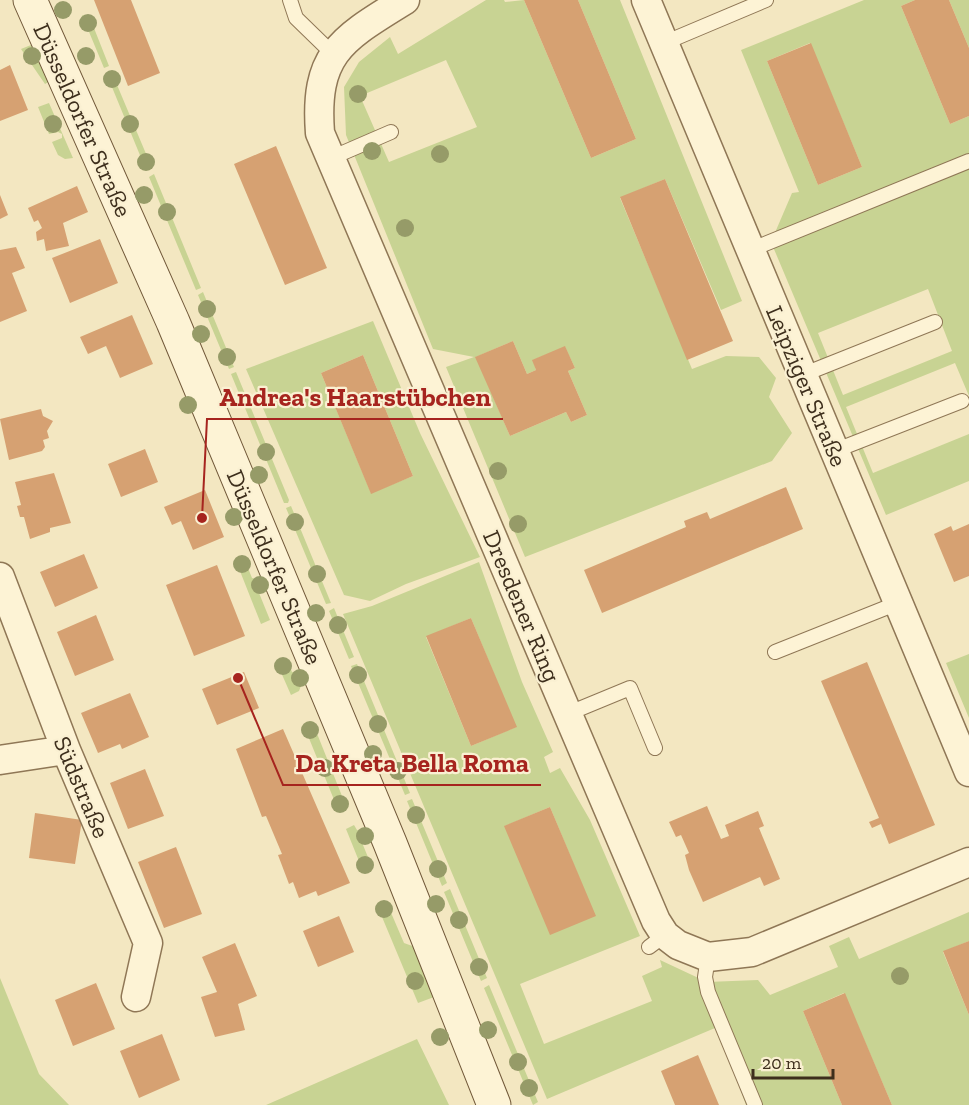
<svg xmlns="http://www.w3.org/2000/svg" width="969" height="1105" font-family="'Zilla Slab',serif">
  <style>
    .green { fill: #c8d393; fill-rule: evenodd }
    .building { fill: #d6a172 }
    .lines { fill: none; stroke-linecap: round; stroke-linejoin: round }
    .lane-casing { stroke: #8f7756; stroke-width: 16 }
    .street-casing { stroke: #8f7756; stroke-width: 31 }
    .secondary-casing { stroke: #715839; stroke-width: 35 }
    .lane { stroke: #fdf3d5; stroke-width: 14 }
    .street { stroke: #fdf3d5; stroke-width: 28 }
    .secondary { stroke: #fdf3d5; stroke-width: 33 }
    .tree { fill: #969b68 }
    .labels { text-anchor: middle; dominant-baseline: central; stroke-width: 4.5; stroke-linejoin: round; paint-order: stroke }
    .street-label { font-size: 24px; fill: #3d2e1c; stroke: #faf0d2 }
    .leader { fill: none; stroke: #a6241e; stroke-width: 2 }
    .callout-dot { fill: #a6241e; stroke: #faf0d2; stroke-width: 2 }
    .callout-label { font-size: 26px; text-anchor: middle; font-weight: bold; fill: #a6241e; stroke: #faf0d2; stroke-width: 4.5; stroke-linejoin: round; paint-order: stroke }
  </style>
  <rect width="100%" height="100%" fill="#f3e7c1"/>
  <!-- green -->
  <path class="green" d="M486,0H504L505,2L524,0L591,158L636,139L578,0H620L742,301L721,310L665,179L620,198L692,369L726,356L759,357L776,378L769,397L792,433L772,461L525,557L446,367L474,357L433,349L346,135L344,87L359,62L390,37L398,54ZM446,60L477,127L389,162L360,96ZM513,341L527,374L536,370L533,360L565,347L575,368L568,371L587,415L571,422L566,412L510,436L476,357Z
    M864,0H915L901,6L950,124L969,116V396L955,363L846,407L873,473L969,434V481L886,515L771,242L792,193L799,192L741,50ZM810,43L862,167L818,185L767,61ZM928,289L952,351L843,395L818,333Z
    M949,0H969V48Z
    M82,15L90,18L109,66L104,68Z
    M31,45L54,79L45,84L21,49Z
    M112,73L152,168L149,170L144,165L107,75Z
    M49,103L73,158L65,159L58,155L52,142L62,138V134L58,132L49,134L38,107Z
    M154,174L201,288L196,290L149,177Z
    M203,292L234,367L229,369L198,295Z
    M373,321L420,433L480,557L406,584L370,601L344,595L246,369ZM363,355L413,476L371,493L321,373Z
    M236,372L289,500L288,503H284L231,374Z
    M291,506L331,603L326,604L286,508Z
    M244,558L252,578L264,581L265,585L259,593L270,620L261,624L236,561Z
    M479,562L522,682L553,752L544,757L550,773L560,768L590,820L640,936L520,984L544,1044L652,1001L642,976L662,967L660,960L707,982L758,980L770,995L838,967L829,946L849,937L859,959L969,912V941L943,952L969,1015V1105H892L844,993L803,1011L842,1105H746L715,1018V1028L547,1099L343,614L372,606ZM471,618L516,727L471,746L426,637ZM550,807L595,916L505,826Z
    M334,608L354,657L349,659L329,611Z
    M969,654V718L946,663Z
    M286,658L292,672L302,674L304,678L299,691L291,695L276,661Z
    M357,664L410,793L405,795L351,666Z
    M312,721L346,806L339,812L304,726Z
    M412,799L447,883L442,886L407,801Z
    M354,825L357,830L368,833L369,836L363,845L372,867L363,871L346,829Z
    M450,889L487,978L481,981L444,892Z
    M386,901L404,943L415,947L434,997L418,1003L377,905Z
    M0,978L39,1074L69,1105H0Z
    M489,985L538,1102L533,1105L484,988Z
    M417,1039L449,1105H266Z"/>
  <!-- building -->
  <path class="building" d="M94,0H131L160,73L128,86Z
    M524,0H578L636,139L591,158Z
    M915,0H949L969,48V116L950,124L901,6Z
    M811,43L862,167L818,185L767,61Z
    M10,65L28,110L0,121V70Z
    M276,146L327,268L285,285L234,164Z
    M665,179L733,341L687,360L620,197Z
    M77,186L88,212L63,223L69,246L46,251L44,239L37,241L36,232L42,228L38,220L34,222L28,208Z
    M0,195L8,215L0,219Z
    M100,239L118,283L70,303L52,258Z
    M16,247L25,268L12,273L27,311L0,322V250Z
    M132,315L153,364L120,378L106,346L88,354L80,337Z
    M513,341L527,374L536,370L532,360L565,346L575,368L568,371L587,415L571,422L566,412L510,436L475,357Z
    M363,355L413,476L371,494L321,373Z
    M41,409L43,416L53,421L47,431L49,438L43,440L45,447L42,451L9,460L0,419Z
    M145,449L158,482L121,497L108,464Z
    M54,473L71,523L50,528V532L30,539L24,517H20L17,506L21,505L15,482Z
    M786,487L803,529L602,613L584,570L686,527L684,521L707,512L710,519Z
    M205,490L224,537L193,550L181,521L172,525L164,507Z
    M969,524V576L954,582L934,534L951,526L953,531Z
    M84,554L98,588L55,607L40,572Z
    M217,565L245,636L194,656L166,585Z
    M96,615L114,660L75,676L57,632Z
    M471,618L517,727L471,746L426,636Z
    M867,662L935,825L889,844L881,824L872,828L869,822L879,818L821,681Z
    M244,672L259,708L217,725L202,689Z
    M130,693L149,737L122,749L120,744L98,753L81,713Z
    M283,729L350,883L318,896L316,891L299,898L293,882L289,884L278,855L282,854L266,816L262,817L236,749Z
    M145,769L164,816L128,829L110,783Z
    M707,806L721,839L729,836L725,825L758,811L764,826L759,828L780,879L764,886L760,877L703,902L689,870L685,855L689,853L681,835L676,837L669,822Z
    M550,807L596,916L550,935L504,826Z
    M35,813L82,820L75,864L29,858Z
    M176,847L202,914L164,928L138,862Z
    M339,916L354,952L318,967L303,931Z
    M969,941V1015L943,951Z
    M235,943L257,996L238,1004L245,1030L215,1037L201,997L217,992L202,957Z
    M96,983L115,1029L73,1046L55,1000Z
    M845,993L857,1022L892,1105H842L803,1011Z
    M162,1034L180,1080L139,1098L120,1051Z
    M698,1055L719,1105H675L661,1071Z"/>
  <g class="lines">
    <defs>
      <path id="lane" d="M290,0L296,18L333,54
        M664,43L766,0
        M331,158L391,132
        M750,250L969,161
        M802,375L935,322
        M834,451L962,401
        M775,652L898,603
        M567,714L630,688L655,748
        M649,947L665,935
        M708,957L705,977L708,992L755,1105"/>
      <path id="street" d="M405,0C342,39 314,53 320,133L656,921L665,935L678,945L708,957L752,952L969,862
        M646,0L969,772
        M0,577L66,750L148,943L136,997
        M0,760L66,750"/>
      <path id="secondary" d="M30,0L173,322L390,843L494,1105"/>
    </defs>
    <!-- lane casing -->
    <use href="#lane" class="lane-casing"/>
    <!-- street casing -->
    <use href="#street" class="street-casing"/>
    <!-- secondary casing -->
    <use href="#secondary" class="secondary-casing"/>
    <!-- lane -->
    <use href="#lane" class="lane"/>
    <!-- street -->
    <use href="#street" class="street"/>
    <!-- secondary -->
    <use href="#secondary" class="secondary"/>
  </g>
  <!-- trees -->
  <g class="tree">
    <circle cx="63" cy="10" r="9"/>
    <circle cx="88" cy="23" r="9"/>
    <circle cx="32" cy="56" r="9"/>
    <circle cx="86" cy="56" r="9"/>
    <circle cx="112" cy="79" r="9"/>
    <circle cx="358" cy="94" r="9"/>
    <circle cx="53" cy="124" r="9"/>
    <circle cx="130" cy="124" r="9"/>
    <circle cx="372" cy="151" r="9"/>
    <circle cx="440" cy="154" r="9"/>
    <circle cx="146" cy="162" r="9"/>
    <circle cx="144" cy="195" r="9"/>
    <circle cx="167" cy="212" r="9"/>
    <circle cx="405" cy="228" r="9"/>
    <circle cx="207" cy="309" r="9"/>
    <circle cx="201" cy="334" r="9"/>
    <circle cx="227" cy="357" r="9"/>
    <circle cx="188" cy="405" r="9"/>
    <circle cx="266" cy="452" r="9"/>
    <circle cx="498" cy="471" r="9"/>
    <circle cx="259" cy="475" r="9"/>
    <circle cx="234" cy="517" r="9"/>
    <circle cx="295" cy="522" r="9"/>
    <circle cx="518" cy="524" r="9"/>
    <circle cx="242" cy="564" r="9"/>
    <circle cx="317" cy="574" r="9"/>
    <circle cx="260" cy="585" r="9"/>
    <circle cx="316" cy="613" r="9"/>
    <circle cx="338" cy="625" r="9"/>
    <circle cx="283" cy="666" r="9"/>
    <circle cx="358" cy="675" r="9"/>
    <circle cx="300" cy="678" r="9"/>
    <circle cx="378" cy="724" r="9"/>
    <circle cx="310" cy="730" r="9"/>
    <circle cx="373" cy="754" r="9"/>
    <circle cx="325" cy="768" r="9"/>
    <circle cx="398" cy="771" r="9"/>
    <circle cx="340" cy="804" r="9"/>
    <circle cx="416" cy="815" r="9"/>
    <circle cx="365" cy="836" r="9"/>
    <circle cx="365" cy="865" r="9"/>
    <circle cx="438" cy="869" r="9"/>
    <circle cx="436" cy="904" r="9"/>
    <circle cx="384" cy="909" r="9"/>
    <circle cx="459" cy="920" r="9"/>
    <circle cx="479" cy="967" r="9"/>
    <circle cx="900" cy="976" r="9"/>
    <circle cx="415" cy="981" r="9"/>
    <circle cx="488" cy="1030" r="9"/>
    <circle cx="440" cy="1037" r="9"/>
    <circle cx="518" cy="1062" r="9"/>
    <circle cx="529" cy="1088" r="9"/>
  </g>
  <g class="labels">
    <!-- street labels -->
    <g class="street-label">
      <text transform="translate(83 120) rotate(66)">Düsseldorfer Straße</text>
      <text transform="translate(807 386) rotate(67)">Leipziger Straße</text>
      <text transform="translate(275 567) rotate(67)">Düsseldorfer Straße</text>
      <text transform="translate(522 606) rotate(67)">Dresdener Ring</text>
      <text transform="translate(82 787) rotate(67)">Südstraße</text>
    </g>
  </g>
  <!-- callouts -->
  <path class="leader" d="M202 518L207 419H503M238 678L283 785H541"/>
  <g class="callout-dot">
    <circle cx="202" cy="518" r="6"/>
    <circle cx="238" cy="678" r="6"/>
  </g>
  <g class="callout-label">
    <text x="355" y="406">Andrea's Haarstübchen</text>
    <text x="412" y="772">Da Kreta Bella Roma</text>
  </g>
  <!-- scale -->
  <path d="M753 1069v9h80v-9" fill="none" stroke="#3d2e1c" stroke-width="3"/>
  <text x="762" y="1069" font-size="18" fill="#3d2e1c" stroke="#faf0d2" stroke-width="4.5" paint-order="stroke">20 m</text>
</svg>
